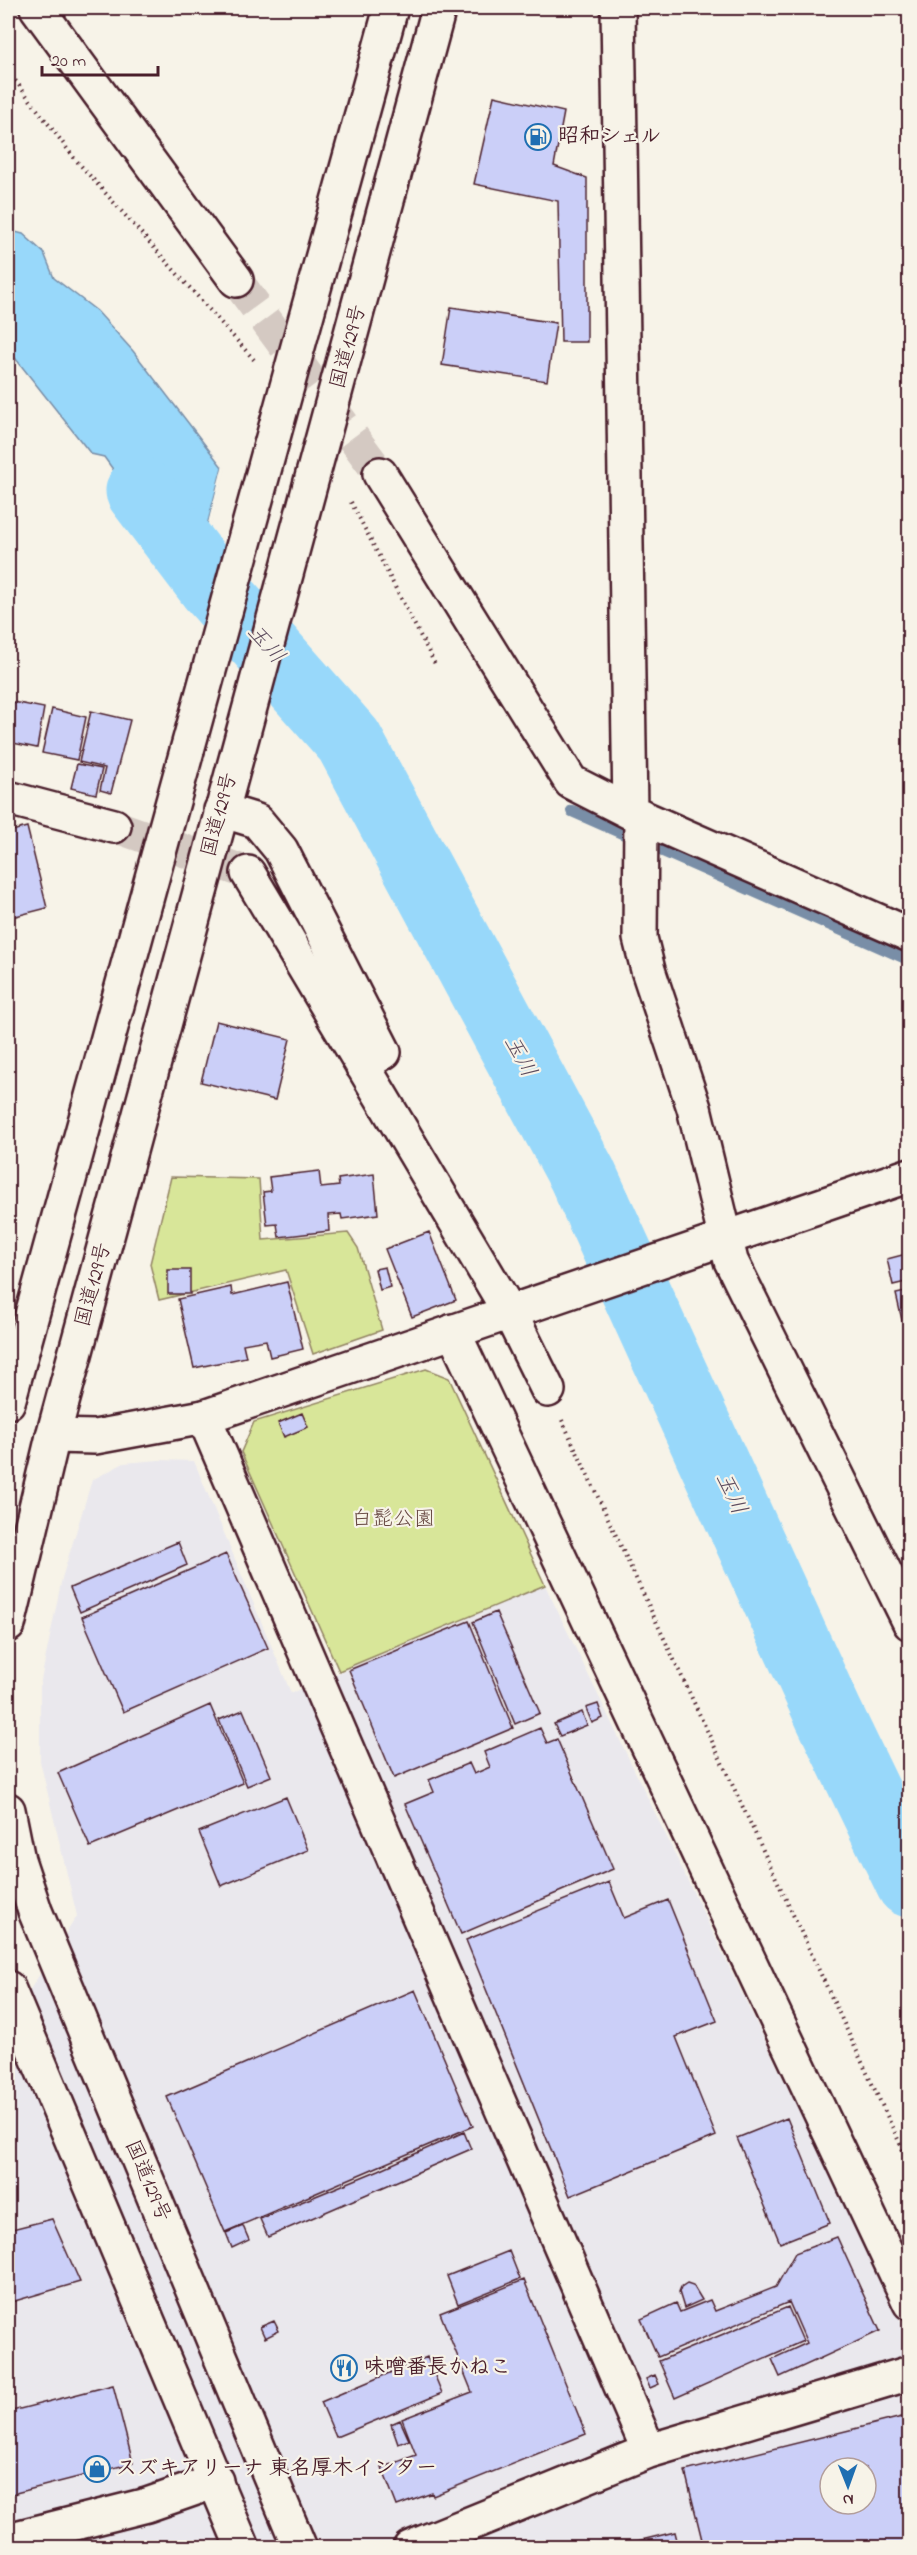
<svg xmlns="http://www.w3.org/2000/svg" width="917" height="2555" font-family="'Indie Flower','Klee One',sans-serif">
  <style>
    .built { fill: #eae8ed; fill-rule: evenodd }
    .green { fill: #d8e699; stroke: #918262; stroke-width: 1.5 }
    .water { fill: #98d8fa; stroke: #798ea7; stroke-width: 1.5 }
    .pier { fill: #f7f3e8 }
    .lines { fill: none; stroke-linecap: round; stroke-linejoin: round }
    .stream { stroke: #798ea7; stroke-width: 12 }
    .river { stroke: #98d8fa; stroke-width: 69 }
    .building { fill: #cbcff8; stroke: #4a1f2b; stroke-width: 1.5; fill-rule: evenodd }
    .street-tunnel { stroke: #d4c9c2; stroke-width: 33; stroke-dasharray: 33 16; stroke-linecap: butt }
    .street-casing { stroke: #4a1f2b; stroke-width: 38 }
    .secondary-casing { stroke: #4a1f2b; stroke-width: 38 }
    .highway-casing { stroke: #4a1f2b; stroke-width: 38 }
    .path { stroke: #4a1f2b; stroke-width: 4; stroke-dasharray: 1.5 4.5; stroke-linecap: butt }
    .street { stroke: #f7f3e8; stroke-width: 33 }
    .secondary { stroke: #f7f3e8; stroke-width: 33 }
    .highway { stroke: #f7f3e8; stroke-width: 33 }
    .labels { text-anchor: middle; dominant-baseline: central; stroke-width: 4.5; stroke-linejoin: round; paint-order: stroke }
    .poi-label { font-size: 21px; font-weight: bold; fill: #4a1f2b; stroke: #f7f3e8; text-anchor: start }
    .street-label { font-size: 21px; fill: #4a1f2b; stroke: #f7f3e8 }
    .park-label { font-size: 21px; fill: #664741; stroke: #f7f3e8 }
    .water-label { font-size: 22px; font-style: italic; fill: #5e4d5f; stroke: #f7f3e8 }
  </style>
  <rect width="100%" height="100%" fill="#f7f3e8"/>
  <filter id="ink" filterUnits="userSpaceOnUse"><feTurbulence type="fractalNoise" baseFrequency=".0167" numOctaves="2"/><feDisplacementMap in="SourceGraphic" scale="12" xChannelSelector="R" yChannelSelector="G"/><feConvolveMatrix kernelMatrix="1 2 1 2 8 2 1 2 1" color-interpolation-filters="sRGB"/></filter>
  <g filter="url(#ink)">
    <!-- built -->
    <path class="built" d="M159,1460L194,1461L291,1693L545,1585L909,2339V2547H8V2024L77,1916L40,1761V1685L62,1578L92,1480L124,1463ZM830,2468H866V2504H830Z"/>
    <!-- green -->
    <path class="green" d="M171,1177L259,1179L263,1240L348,1233L358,1248L382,1330L313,1354L286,1270L159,1300L150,1264Z
      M426,1369L449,1378L545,1585L339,1671L241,1452L254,1422Z"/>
    <!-- water -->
    <path class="water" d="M8,220L11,231L23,234L44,253L54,278L97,311L133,351L222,467L190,592L178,568L163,549L149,524L128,498L117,475L104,457L91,454L8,349Z"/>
    <!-- pier -->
    <path class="pier" d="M223,464L225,468L193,592L190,595Z"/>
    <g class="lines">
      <!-- stream -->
      <path class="stream" d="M572,811L910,960"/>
      <!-- river -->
      <path class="river" d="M140,491L212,586L349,741L582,1174L828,1713L910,1883"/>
    </g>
    <!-- building -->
    <path class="building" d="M494,96L564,112L554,166L587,178V342H561L558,201L474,184Z
      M451,307L556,323L547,381L442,365Z
      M8,701L44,708L37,748L8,742Z
      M52,709L86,717L77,760L42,753Z
      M91,711L130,720L111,793L100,790L105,768L79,762Z
      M77,764L102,769L96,794L71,788Z
      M27,827L47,908L8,918V832Z
      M216,1021L290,1039L275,1100L201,1082Z
      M319,1171L321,1188L339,1186L338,1179L374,1174L378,1214L342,1219L341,1214L328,1215L329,1231L279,1237L277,1224L267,1225L263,1192L271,1191L269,1177Z
      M429,1232L456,1300L412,1317L385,1249Z
      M910,1253V1281L893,1285L887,1259Z
      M385,1267L390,1287L380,1290L375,1269Z
      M168,1270H190V1294H168Z
      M287,1282L303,1349L270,1357L266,1340L243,1344L246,1357L194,1368L178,1299L231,1287L232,1295Z
      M910,1291V1342H907L896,1294Z
      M302,1413L308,1427L284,1437L278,1423Z
      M178,1542L187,1565L80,1612L70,1588Z
      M226,1554L268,1648L123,1712L82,1617Z
      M496,1612L540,1713L515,1724L473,1622Z
      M469,1621L513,1728L394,1778L349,1670Z
      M598,1704L603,1718L592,1723L586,1708Z
      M210,1705L243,1783L90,1847L58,1773Z
      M243,1710L271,1776L247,1786L219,1720Z
      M582,1712L587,1725L560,1736L554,1724Z
      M540,1728L547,1743L557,1739L613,1869L461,1934L405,1804L434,1792L429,1780L469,1763L474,1774L490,1767L484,1752Z
      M286,1797L308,1850L221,1886L199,1832Z
      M609,1882L624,1918L668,1900L717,2021L676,2037L716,2136L570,2196L466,1940Z
      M415,1990L473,2126L225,2232L167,2097Z
      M787,2118L830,2223L780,2243L737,2138Z
      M8,2125L13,2147L8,2149Z
      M464,2132L471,2149L268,2237L260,2219L379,2170Z
      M52,2219L80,2282L8,2303V2230Z
      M243,2226L249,2240L232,2248L226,2233Z
      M837,2237L880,2331L780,2377L772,2359L807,2343L789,2302L658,2357L641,2319L676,2303L680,2312L710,2300L715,2311L776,2287L795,2253Z
      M509,2251L520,2279L458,2304L447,2276Z
      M524,2280L586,2434L433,2496L432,2493L397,2506L382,2468L416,2455L402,2419L472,2392L440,2313Z
      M687,2283L693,2285L702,2300L684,2308L679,2292L681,2287Z
      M788,2307L803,2341L675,2398L659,2361Z
      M274,2321L279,2331L265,2338L260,2327Z
      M427,2357L442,2393L336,2437L321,2402Z
      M655,2375L659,2384L650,2388L646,2379Z
      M113,2385L133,2463L8,2495V2412Z
      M910,2415V2548H704L685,2471ZM830,2468H866V2504H830Z
      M400,2420L409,2440L398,2444L391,2424Z
      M675,2532L679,2548H608Z
      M559,2543L560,2548H540Z"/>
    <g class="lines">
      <!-- street-tunnel -->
      <path class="street-tunnel" d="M236,280L380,474
        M114,826L248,873"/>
      <defs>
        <path id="street" d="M37,8L236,280
          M618,8L630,812L910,935
          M380,474L571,782L630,812
          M8,798L114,826
          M221,810L257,821L281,850L384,1052L362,1065
          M641,816L640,938L648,970L694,1108L731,1261L910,1623
          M248,873L509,1311L548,1390
          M453,1331L910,2303
          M204,1417L649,2451
          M8,2540L147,2505L216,2481
          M410,2548L649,2451L910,2373"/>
        <path id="secondary" d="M53,1436L95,1437L204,1417L910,1175"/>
        <path id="highway" d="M8,1402L391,8
          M8,1625L53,1436L439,8
          M8,1810L18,1860L35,1911L300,2548
          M8,1988L243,2548"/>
      </defs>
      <!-- street casing -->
      <use href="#street" class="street-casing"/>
      <!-- secondary casing -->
      <use href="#secondary" class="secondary-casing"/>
      <!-- highway casing -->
      <use href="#highway" class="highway-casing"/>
      <!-- path -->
      <path class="path" d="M8,71L75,159L256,362
        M351,502L436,666
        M562,1420L910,2165"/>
      <!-- street -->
      <use href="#street" class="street"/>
      <!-- secondary -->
      <use href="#secondary" class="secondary"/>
      <!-- highway -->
      <use href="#highway" class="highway"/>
    </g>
  </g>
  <!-- icons -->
  <defs>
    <symbol id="fuel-ring" viewBox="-11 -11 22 22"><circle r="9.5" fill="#f7f3e8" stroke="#1f6fb2" stroke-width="1.5"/><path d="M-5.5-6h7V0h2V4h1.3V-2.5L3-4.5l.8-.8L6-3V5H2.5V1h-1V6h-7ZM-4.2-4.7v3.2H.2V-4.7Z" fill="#1f6fb2"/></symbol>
    <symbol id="restaurant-ring" viewBox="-11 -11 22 22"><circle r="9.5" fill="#f7f3e8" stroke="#1f6fb2" stroke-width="1.5"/><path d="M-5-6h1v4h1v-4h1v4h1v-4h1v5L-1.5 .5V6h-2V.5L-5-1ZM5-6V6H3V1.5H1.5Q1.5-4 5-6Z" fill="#1f6fb2"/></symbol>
    <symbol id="shop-ring" viewBox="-11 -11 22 22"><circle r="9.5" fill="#f7f3e8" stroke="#1f6fb2" stroke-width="1.5"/><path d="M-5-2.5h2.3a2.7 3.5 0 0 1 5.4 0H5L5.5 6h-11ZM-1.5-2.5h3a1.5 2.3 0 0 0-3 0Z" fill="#1f6fb2"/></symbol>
  </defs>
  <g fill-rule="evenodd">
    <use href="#fuel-ring" x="523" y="122" width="30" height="30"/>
    <use href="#restaurant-ring" x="329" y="2353" width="30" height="30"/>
    <use href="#shop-ring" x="82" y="2454" width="30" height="30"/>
  </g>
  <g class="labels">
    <!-- poi labels -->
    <g class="poi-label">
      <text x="558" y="137">昭和シェル</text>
      <text x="364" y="2368">味噌番長かねこ</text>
      <text x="116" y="2469">スズキアリーナ 東名厚木インター</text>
    </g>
    <!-- street labels -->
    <g class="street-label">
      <text transform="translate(349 347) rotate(-75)">国道129号</text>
      <text transform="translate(220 815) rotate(-75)">国道129号</text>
      <text transform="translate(94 1285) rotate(-75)">国道129号</text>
      <text transform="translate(147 2181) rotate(67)">国道129号</text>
    </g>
    <!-- park labels -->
    <g class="park-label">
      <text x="393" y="1520">白髭公園</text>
    </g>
    <!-- water labels -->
    <g class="water-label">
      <text transform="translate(265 645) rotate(49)">玉川</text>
      <text transform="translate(519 1057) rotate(62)">玉川</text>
      <text transform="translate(730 1494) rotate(65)">玉川</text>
    </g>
  </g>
  <!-- margin -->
  <rect width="917" height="2555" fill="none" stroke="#f7f3e8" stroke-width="30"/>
  <rect x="15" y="15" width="887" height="2525" fill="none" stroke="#4a1f2b" stroke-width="2" filter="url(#ink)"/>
  <!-- north arrow -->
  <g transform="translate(848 2486) rotate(179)"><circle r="28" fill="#f7f3e8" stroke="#b29e9c" stroke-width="1.5"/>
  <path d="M0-4.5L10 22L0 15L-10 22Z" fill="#1f6fb2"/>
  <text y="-9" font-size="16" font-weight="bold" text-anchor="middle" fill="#4a1f2b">N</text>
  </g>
  <!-- scale -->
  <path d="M42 66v9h116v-9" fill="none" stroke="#4a1f2b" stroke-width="3"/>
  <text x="51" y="66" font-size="18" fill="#4a1f2b" stroke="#f7f3e8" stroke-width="4.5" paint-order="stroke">20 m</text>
</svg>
